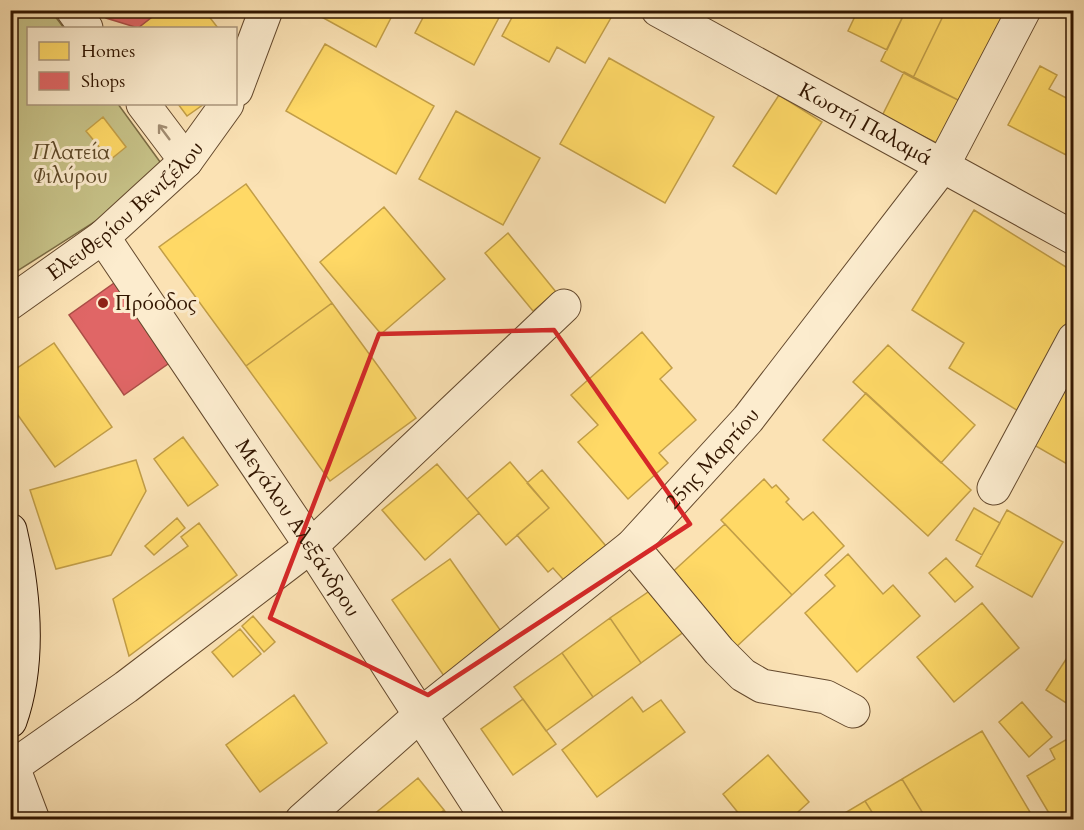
<svg xmlns="http://www.w3.org/2000/svg" width="1084" height="830" font-family="Cardo,serif">
  <style>
    .green { fill: #c6c187; stroke: #7c6c44; stroke-width: 1.5 }
    .homes { fill: #ffd966; stroke: #c29e47; stroke-width: 1.5 }
    .shops { fill: #e06666; stroke: #ac4e47; stroke-width: 1.5 }
    .lines { fill: none; stroke-linecap: round; stroke-linejoin: round }
    .street-casing { stroke: #64492d; stroke-width: 35 }
    .secondary-casing { stroke: #321600; stroke-width: 35 }
    .street { stroke: #fcecce; stroke-width: 33 }
    .secondary { stroke: #fcecce; stroke-width: 33 }
    .oneway { stroke: #a18c71 }
    .marked { fill: none; stroke: #d62828; stroke-width: 4.5; stroke-linejoin: round }
    .poi-dot { fill: #8f2418; stroke: #fcecce; stroke-width: 2 }
    .labels { text-anchor: middle; dominant-baseline: central; stroke-width: 6; stroke-linejoin: round; paint-order: stroke }
    .street-label { font-size: 21px; fill: #321600; stroke: #fcecce }
    .park-label { font-size: 21px; font-style: italic; fill: #5e4928; stroke: #fcecce }
    .poi-label { font-size: 21px; fill: #321600; stroke: #fcecce; text-anchor: start }
  </style>
  <rect width="100%" height="100%" fill="#fbe2b4"/>
  <filter id="stains"><feTurbulence type="fractalNoise" baseFrequency=".00333" numOctaves="4"/><feColorMatrix values="0 0 0 0 .2 0 0 0 0 .09 0 0 0 0 .02 0 0 0 .5 -.17"/></filter>
  <radialGradient id="worn" r=".72"><stop offset=".6" stop-color="#630" stop-opacity="0"/><stop offset="1" stop-color="#630" stop-opacity=".3"/></radialGradient>
  <!-- green -->
  <path class="green" d="M11,11H51L64,28H28V104H118L163,166L107,214L11,275Z"/>
  <!-- homes -->
  <path class="homes" d="M161,10H204L218,28H138Z
    M309,10H395L376,47Z
    M427,10H503L474,65L415,33Z
    M516,10H603L612,16L585,63L557,47L549,62L502,36Z
    M858,10H906L887,50L848,31Z
    M906,10H946L913,78L881,61Z
    M946,10H1012L966,104L913,78Z
    M325,44L434,106L396,174L286,111Z
    M609,58L714,117L665,203L560,144Z
    M1040,66L1057,75L1049,89L1074,102V159L1008,125Z
    M904,72L966,104L945,147L882,116Z
    M779,95L822,122L776,194L733,166Z
    M178,104H204L187,116Z
    M456,111L540,158L503,225L419,179Z
    M103,117L126,147L110,160L86,131Z
    M246,184L332,303L246,366L159,247Z
    M384,207L445,279L381,334L320,262Z
    M974,210L1074,272V326L1020,412L949,368L964,343L912,310Z
    M508,233L556,292L533,311L485,253Z
    M332,303L416,418L330,481L246,366Z
    M642,332L672,368L660,379L696,420L659,453L668,463L628,499L578,442L598,425L571,395Z
    M54,343L112,427L55,467L10,404V373Z
    M888,345L975,425L941,463L853,382Z
    M1074,375V468L1034,445Z
    M866,393L971,490L928,536L823,440Z
    M183,437L218,485L188,506L154,459Z
    M136,460L146,491L111,555L56,569L30,490Z
    M510,462L549,508L506,545L467,499Z
    M437,464L479,513L425,560L382,510Z
    M542,470L611,552L570,587L553,568L548,572L517,535L549,508L527,483Z
    M764,479L772,488L776,485L789,499L786,502L803,520L813,512L844,546L792,595L721,520Z
    M974,508L1000,523L982,555L956,540Z
    M1007,510L1063,542L1032,597L976,566Z
    M177,518L185,528L154,555L145,546Z
    M199,523L237,575L129,656L113,599L188,546L181,537Z
    M725,524L792,595L734,649L667,577Z
    M848,554L883,594L893,585L920,616L857,672L805,613L835,586L825,575Z
    M946,558L973,587L955,602L929,573Z
    M450,559L503,634L444,676L392,600Z
    M654,588L685,631L641,663L610,618Z
    M982,603L1019,648L954,702L917,657Z
    M253,616L275,642L264,652L242,626Z
    M610,618L641,663L593,697L562,653Z
    M240,629L261,654L233,677L212,652Z
    M1074,647V708L1046,690Z
    M562,653L593,697L546,731L514,687Z
    M294,695L327,743L260,792L226,745Z
    M632,697L643,712L661,700L685,732L597,797L562,750Z
    M523,699L556,744L513,775L481,729Z
    M1022,702L1052,737L1029,757L999,722Z
    M982,731L1030,812L1018,820H927L902,779Z
    M1074,735V816L1067,820H1053L1027,776L1055,759L1050,749Z
    M768,755L809,802L789,820H744L723,794Z
    M418,778L444,810L432,820H367Z
    M902,779L927,820H877L865,801Z
    M865,801L877,820H833Z
    M444,810L451,820H432Z"/>
  <!-- shops -->
  <path class="shops" d="M101,10H161L138,28L106,18Z
    M124,276L175,359L124,395L69,315Z"/>
  <g class="lines">
    <defs>
      <g id="street">
        <path d="M73,10L86,28"/>
        <path id="s1" d="M658,10L1074,238"/>
        <path d="M236,90L266,10"/>
        <path d="M143,104L186,161"/>
        <path id="s2" d="M103,237L311,546L488,820"/>
        <path id="s3" d="M10,303L103,237L186,161L227,104"/>
        <path d="M994,488L1074,339"/>
        <path d="M632,546L719,651L743,675L762,686L826,697L853,711"/>
        <path d="M10,759L33,820"/>
        <path d="M15,765L126,687L311,546L564,306"/>
        <path id="s4" d="M302,820L419,716L632,546L748,419L942,167L1024,10"/>
      </g>
      <path id="secondary" d="M10,530C24,591 31,662 10,721"/>
    </defs>
    <!-- street casing -->
    <use href="#street" class="street-casing"/>
    <!-- secondary casing -->
    <use href="#secondary" class="secondary-casing"/>
    <!-- street -->
    <use href="#street" class="street"/>
    <!-- secondary -->
    <use href="#secondary" class="secondary"/>
  </g>
  <!-- one-way arrows -->
  <defs><path id="oneway-shaft" d="M-6 0H5M1.5-3L5.5 0L1.5 3" fill="none" stroke-width="1.6" stroke-linecap="round" stroke-linejoin="round" transform="scale(1.5)"/></defs>
  <use class="oneway" href="#oneway-shaft" transform="translate(164 132) rotate(-127)"/>
  <!-- marked area -->
  <path class="marked" d="M554,330L690,524L428,695L270,618L379,334Z"/>
  <!-- markers -->
  <circle class="poi-dot" cx="103" cy="303" r="6"/>
  <g class="labels">
    <!-- street labels -->
    <g class="street-label">
      <text stroke="none"><textPath href="#s1" startOffset="237">Κωστή Παλαμά</textPath></text>
      <text stroke="none"><textPath href="#s3" startOffset="148">Ελευθερίου Βενιζέλου</textPath></text>
      <text stroke="none"><textPath href="#s4" startOffset="548">25ης Μαρτίου</textPath></text>
      <text stroke="none"><textPath href="#s2" startOffset="350">Μεγάλου Αλεξάνδρου</textPath></text>
    </g>
    <!-- park labels -->
    <g class="park-label">
      <text x="71" y="152">Πλατεία<tspan x="71" dy="24">Φιλύρου</tspan></text>
    </g>
    <!-- poi labels -->
    <g class="poi-label">
      <text x="115" y="303">Πρόοδος</text>
    </g>
  </g>
  <!-- margin -->
  <rect width="1084" height="830" fill="none" stroke="#fbe2b4" stroke-width="36"/>
  <rect x="12" y="12" width="1060" height="806" fill="none" stroke="#321600" stroke-width="3"/>
  <rect x="18" y="18" width="1048" height="794" fill="none" stroke="#321600" stroke-width="1.5"/>
  <!-- legend -->
  <rect x="27" y="27" width="210" height="78" fill="#fcecce" stroke="#ab967c" stroke-width="1.5"/>
  <rect x="39" y="42" width="30" height="18" fill="#ffd966" stroke="#ab967c" stroke-width="1.5"/>
  <text x="81" y="57" font-size="18" fill="#321600">Homes</text>
  <rect x="39" y="72" width="30" height="18" fill="#e06666" stroke="#ab967c" stroke-width="1.5"/>
  <text x="81" y="87" font-size="18" fill="#321600">Shops</text>
  <rect width="100%" height="100%" filter="url(#stains)"/>
  <rect width="100%" height="100%" fill="url(#worn)"/>
</svg>
